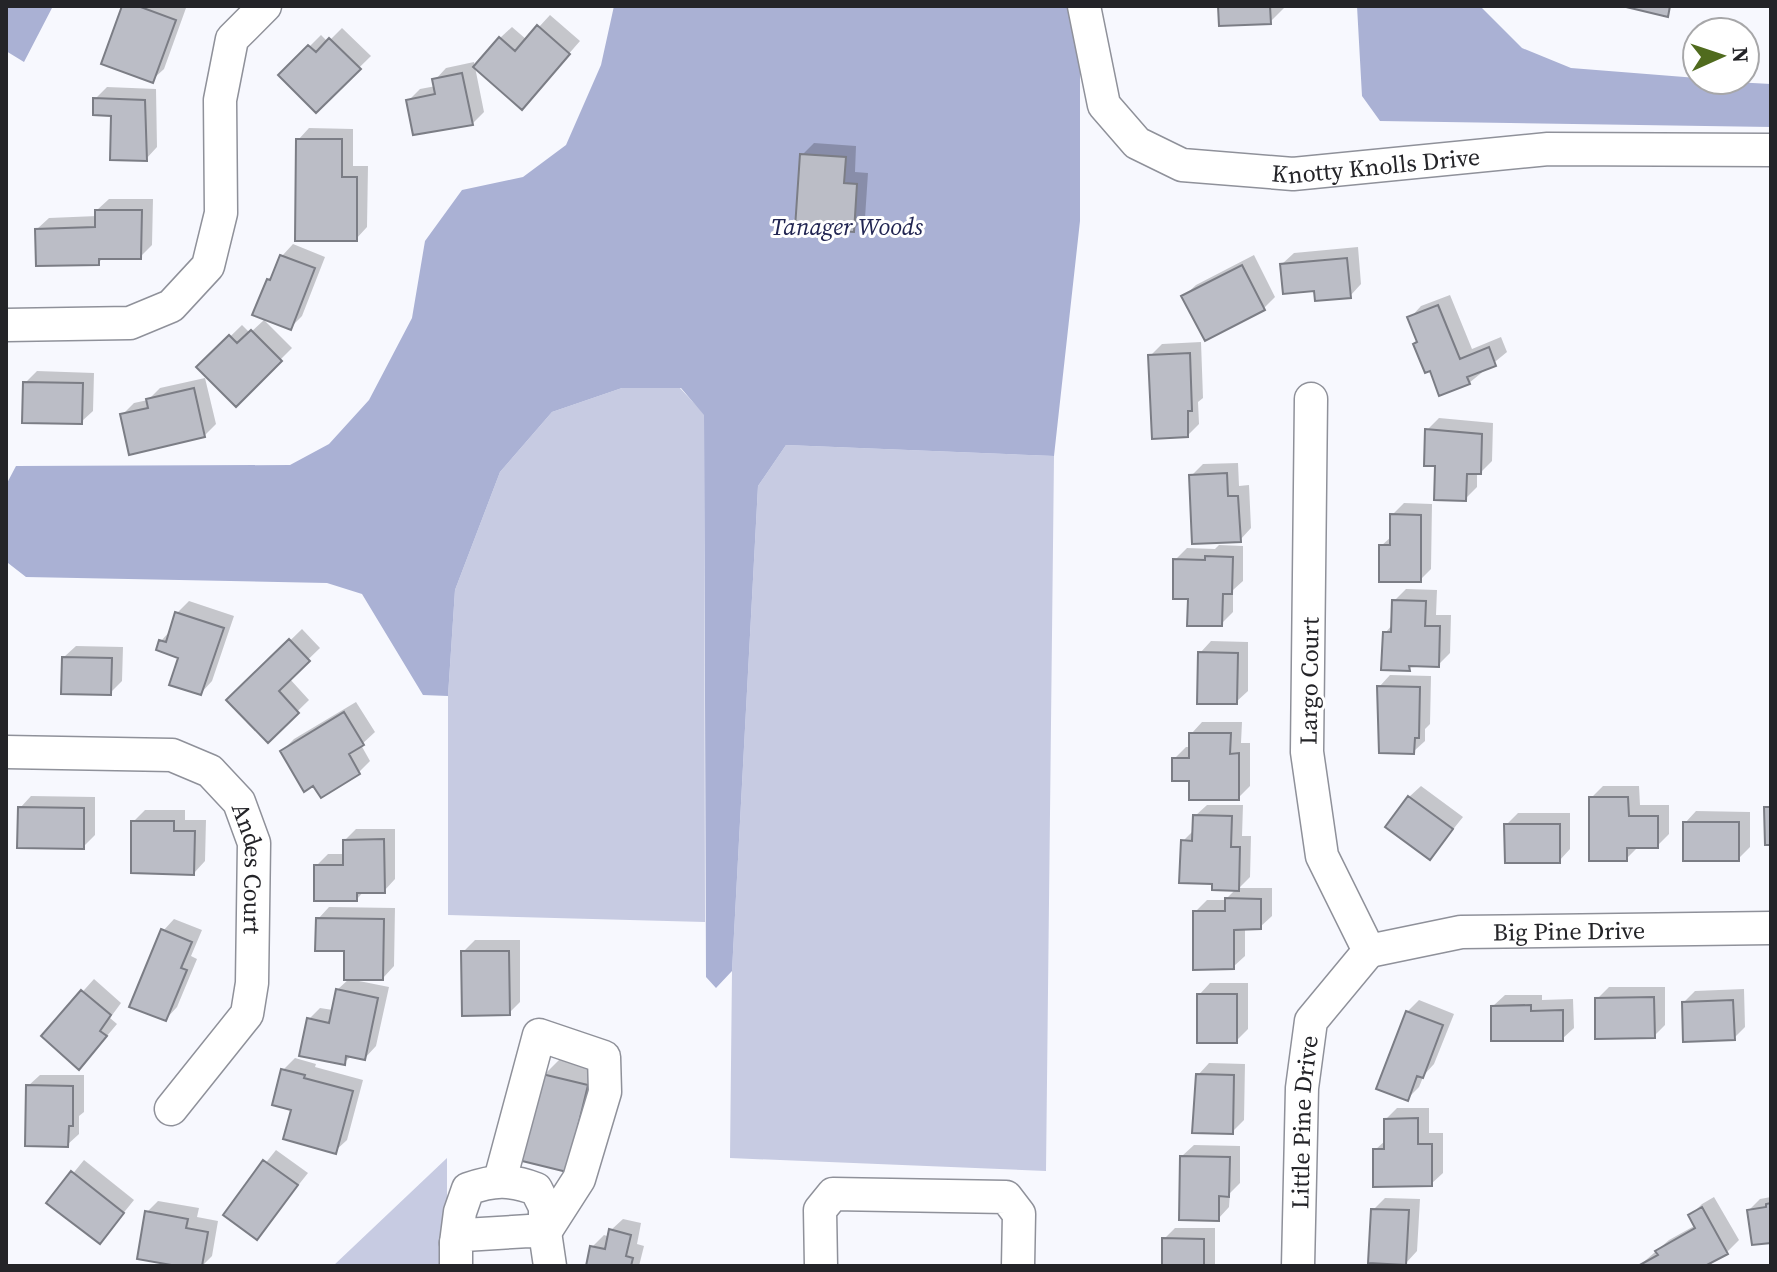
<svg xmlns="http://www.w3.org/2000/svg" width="1777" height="1272" font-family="'Source Serif 4',serif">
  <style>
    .green { fill: #c7cbe2 }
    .forest { fill: #aab1d4 }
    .shadow { fill: #0003 }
    .building { fill: #bbbdc6; stroke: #7b7d85; stroke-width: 2 }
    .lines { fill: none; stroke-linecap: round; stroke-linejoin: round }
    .minor-casing { stroke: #8f919a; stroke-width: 35 }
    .minor { stroke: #fff; stroke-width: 32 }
    .labels { text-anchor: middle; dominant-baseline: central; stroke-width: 6; stroke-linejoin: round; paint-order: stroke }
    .street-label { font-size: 24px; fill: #242428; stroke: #fff }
    .park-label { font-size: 24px; font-style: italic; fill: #212552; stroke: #fff }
  </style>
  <rect width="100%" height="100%" fill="#f7f8fe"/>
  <!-- green -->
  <path class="green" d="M622,388H680L704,414L705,922L448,915V696L455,590L500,472L552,412Z
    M786,445L1054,456L1046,1171L730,1158L732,971L758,486Z
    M447,1158V1266H333Z"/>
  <!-- forest -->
  <path class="forest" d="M6,6H53L24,62L6,51Z
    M614,6H1080V221L1054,456L786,445L758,486L732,971L716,988L706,977L704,415L681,388H622L552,412L500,472L455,590L448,696L423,695L362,594L327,583L26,577L8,563L6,485L16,466L290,465L329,444L369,400L412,318L425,241L462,190L523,177L566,145L601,65Z
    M1357,6H1480L1522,48L1571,68L1697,78V80L1771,84V127L1380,121L1362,96Z"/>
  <!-- shadow -->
  <path class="shadow" d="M124,6H180L186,8L164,69L152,80Z
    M1220,6H1286L1270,22Z
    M550,15L580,41L533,95L500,38L512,27L527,40Z
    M342,28L371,56L316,110L281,75L321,35L328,42Z
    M474,62L484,112L472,124L408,101L420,89L436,86L435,80L446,68Z
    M107,87L156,89L157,147L146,159L113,114L95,99Z
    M309,128L353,129V166H368L367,227L356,239L298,140Z
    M814,143L856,146L855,172L868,173L865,218L853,230L802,155Z
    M109,199H153L152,245L140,257H104L98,263L37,229L49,218L97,216V210Z
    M293,244L325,257L302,316L290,328L268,280L274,274L282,256Z
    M1358,247L1361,284L1350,296L1282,264L1294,253Z
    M1254,255L1275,297L1264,308L1184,296L1196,285Z
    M1450,295L1472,349L1501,337L1507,352L1469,383L1431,369L1410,318L1421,306Z
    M264,320L292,348L236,404L199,367L242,325L250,333Z
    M1201,342L1203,398L1198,402L1199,424L1188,435L1150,356L1162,344Z
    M37,371L94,373L93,411L81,422L25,383Z
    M205,378L216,424L204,436L122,415L134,403L148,400L160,388Z
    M1439,418L1493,423L1492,461L1481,472H1477V487L1465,499L1437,464L1427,430Z
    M1238,463L1239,486L1249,485L1251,528L1240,540L1191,476L1203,464Z
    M1404,503L1432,504L1431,569L1420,580L1381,546L1392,536V515Z
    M1219,545L1243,546V581L1233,590V612L1221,624L1190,597L1175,560L1187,548L1215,549Z
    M1406,589L1437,590L1436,615H1451L1450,653L1438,665L1413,664L1409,669L1385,633L1394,623V601Z
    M189,601L234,616L212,681L201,693L181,656L161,641L171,630L177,613Z
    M302,629L320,648L289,678L309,700L268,740L229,700Z
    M1211,641L1248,642V691L1236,702L1200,653Z
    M76,646L123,647L122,681L110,693L64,657Z
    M1390,675L1431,676L1430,724L1425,729V741L1413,752L1379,687Z
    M356,702L375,732L361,745L370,761L359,772L282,751L294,739Z
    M1202,722H1242L1241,743H1250V786L1238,798L1174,759L1186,747H1191V734Z
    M1421,786L1463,817L1430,858L1409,797Z
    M1603,786H1639L1640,805H1669V834L1657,846H1639L1626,859L1591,798Z
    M31,796L95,797V835L83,847L20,808Z
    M1207,805H1243L1242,836H1251L1250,877L1239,888H1272V916L1260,927H1245V956L1233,967L1195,912L1207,900H1225L1237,888L1214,882L1183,841L1195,829V816Z
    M145,810H185V820H206L205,861L194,873L133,822Z
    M1696,811L1750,812V847L1738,859L1685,823Z
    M1518,813H1570V849L1559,861L1506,825Z
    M356,829H395V879L384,891H364L357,899L316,866L328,854H345V840Z
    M329,907L395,908L394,966L383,978L354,980L389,987L376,1046L365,1058L352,1055L344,1063L309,1019L320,1008L333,1010L337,990L350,978L346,949L318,919Z
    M174,919L202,930L191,956L197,959L177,1007L166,1019L163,931Z
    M475,940H520V1002L509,1013L463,952Z
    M94,979L121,1003L110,1018L117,1024L91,1055L43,1036Z
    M1210,983H1248V1029L1236,1041L1199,995Z
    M1609,987H1665V1025L1654,1036L1597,999Z
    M1744,989L1745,1027L1734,1038L1684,1002L1695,991Z
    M1505,995H1542V1000L1573,999L1574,1028L1562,1039L1493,1006Z
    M1771,995V1034H1770L1769,997Z
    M1419,1000L1454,1014L1434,1064L1424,1075L1419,1087L1407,1099V1012Z
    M562,1057L604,1067L584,1152L544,1075Z
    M295,1058L316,1064L315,1067L363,1080L347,1140L335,1151L293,1109L274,1104L283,1070Z
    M1209,1063L1245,1064L1244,1120L1232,1132L1194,1131L1198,1075Z
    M40,1075H84V1112L79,1116V1134L67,1145L28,1086Z
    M1397,1108H1429V1133H1443V1173L1431,1184L1375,1150L1386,1140V1119Z
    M1194,1145L1240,1146V1183L1230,1193L1229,1207L1218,1219L1182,1156Z
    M276,1150L308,1173L257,1237L225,1214Z
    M84,1160L134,1200L100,1242L49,1203Z
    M1714,1197L1739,1240L1727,1252L1715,1258L1710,1266H1639L1669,1240L1696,1225L1690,1216L1702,1204Z
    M1771,1197V1241L1749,1210L1760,1199Z
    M1385,1198L1420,1199L1417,1251L1406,1263L1373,1210Z
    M158,1201L199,1208L197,1217L218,1221L212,1256L202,1266H189L147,1212Z
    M623,1219L641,1223L637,1244L644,1246L639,1266H588L592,1247L604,1235L610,1237L611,1230Z
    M1175,1228H1215V1266H1164V1239Z"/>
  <!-- building -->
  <path class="building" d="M122,6H138L176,20L153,83L101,64Z
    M1218,6H1270L1271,24L1219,26Z
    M1622,6H1670L1668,17Z
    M537,25L570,54L522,110L473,67L499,37L515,51Z
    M329,38L361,69L316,113L278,75L308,45L316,52Z
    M462,73L473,125L413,135L406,100L435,94L432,79Z
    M93,98L145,100L147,161L110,160L111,116L93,115Z
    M296,139H342V177H357V241H295Z
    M800,154L846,157L844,183L857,184L854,232L795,228Z
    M95,210H142L141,259H99V265L36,266L35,229L95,227Z
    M280,255L315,268L291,330L252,315L267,279L270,280Z
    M1347,258L1351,298L1315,301L1314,291L1283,294L1280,264Z
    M1242,265L1265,310L1205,341L1181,296Z
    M1438,305L1460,359L1489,347L1496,366L1467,377L1470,384L1439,396L1430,371L1425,373L1413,344L1417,342L1407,317Z
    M251,330L282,361L236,407L196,367L229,335L237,343Z
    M1190,353L1192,411H1188V437L1152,439L1148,355Z
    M23,382L83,383L82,424L22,423Z
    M194,388L205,437L129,455L120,414L148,408L146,399Z
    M1425,429L1482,434L1481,474H1467L1466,501L1434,500L1435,466H1424Z
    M1227,473L1228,496H1238L1241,542L1192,544L1189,475Z
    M1390,514L1421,515V582H1379V545H1390Z
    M1205,556L1233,557L1232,594H1223L1222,626H1187L1188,599H1173V559L1205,560Z
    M1392,600L1426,601L1425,626H1440L1439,667L1409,666L1410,671L1381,670L1383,632H1391Z
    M175,612L224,628L201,695L169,685L178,658L156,650L159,640L166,642Z
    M289,639L310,661L279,691L299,713L268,743L226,700Z
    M1198,652L1238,653L1237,704H1197Z
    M62,657L112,658L111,695L61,694Z
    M1377,686L1420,687L1419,738H1415L1414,754L1379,753Z
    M344,712L364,745L349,754L360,774L321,798L313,786L304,792L280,751Z
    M1189,733H1231L1230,754L1239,753V800H1189V781H1172V758H1189Z
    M1408,796L1453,829L1430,860L1385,827Z
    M1589,797H1628L1629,816H1658V848H1627V861H1589Z
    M18,807L84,808V849L17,848Z
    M1764,807H1771V845H1765Z
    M1193,815L1232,816L1231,847H1240L1239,891L1212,890V884L1179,883L1181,840L1192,841Z
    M131,821H174V831H195L194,875L131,873Z
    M1683,822H1739V861H1683Z
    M1504,824H1560V863H1505Z
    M384,839L385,893H357V901H314V865H343V840Z
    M1225,898L1261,899V929L1234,930V969L1193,970V911H1225Z
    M316,918L384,919L383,980H344V951H315Z
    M161,929L192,942L181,968L187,970L166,1021L129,1007Z
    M461,951H509L510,1015L462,1016Z
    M336,989L378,998L365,1060L346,1056L345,1065L299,1056L307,1018L329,1023Z
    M81,990L111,1015L100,1031L107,1036L79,1070L41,1036Z
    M1197,994H1237V1043H1197Z
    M1654,997L1655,1038L1595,1039V998Z
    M1733,1000L1735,1040L1683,1042L1682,1002Z
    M1531,1005V1011L1563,1010V1041H1491V1006Z
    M1406,1011L1443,1025L1423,1078L1417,1076L1408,1101L1376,1089Z
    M281,1069L305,1075L304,1078L353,1091L336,1154L283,1139L291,1110L272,1105Z
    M542,1074L588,1085L567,1172L518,1160Z
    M1196,1074L1234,1075L1233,1134L1192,1133Z
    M26,1085L73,1086V1126H69L68,1147L25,1146Z
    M1418,1118V1144H1432V1186L1373,1187V1149H1384V1119Z
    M1180,1156L1230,1157L1229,1197L1219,1196V1221L1179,1220Z
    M263,1160L298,1185L257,1240L223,1215Z
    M71,1171L124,1213L100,1244L46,1203Z
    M1771,1203V1243L1752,1245L1747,1210L1766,1207V1204Z
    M1702,1207L1728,1254L1705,1266H1638L1658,1255L1655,1251L1695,1228L1688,1215Z
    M1371,1209L1409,1210L1406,1265L1368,1263Z
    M145,1211L188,1219L186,1228L208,1232L202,1266H177L137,1259Z
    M609,1229L631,1235L626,1256L633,1258L631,1266H586L590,1246L605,1249Z
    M1162,1238L1204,1239V1266H1162Z"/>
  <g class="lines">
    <defs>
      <g id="minor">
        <path id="s1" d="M1084,6L1104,105L1137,143L1182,165L1293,174L1548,149L1771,150"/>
        <path d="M6,325L130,323L171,306L208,266L221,213L220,100L232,39L265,6"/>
        <path d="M1311,399L1307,752L1322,856L1369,951"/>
        <path id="s2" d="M6,752L172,755L210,771L239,802L254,843L252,983L247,1014L171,1109"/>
        <path id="s3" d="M1369,951L1461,932L1771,928"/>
        <path d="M500,1180L539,1035L604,1057L605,1092L579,1179L545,1232"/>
        <path d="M456,1243L460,1212L468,1189C493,1180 510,1179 536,1189L545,1207V1232"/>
        <path d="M456,1266V1243L464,1235L529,1231L545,1232L550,1266"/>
        <path d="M821,1266L820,1210L833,1194L1006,1197L1019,1214L1018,1266"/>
        <path id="s4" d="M1298,1266L1302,1088L1311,1021L1369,951"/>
      </g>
    </defs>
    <!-- minor casing -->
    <use href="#minor" class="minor-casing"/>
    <!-- minor -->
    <use href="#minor" class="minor"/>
  </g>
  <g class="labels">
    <!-- street labels -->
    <g class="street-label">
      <text stroke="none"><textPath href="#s1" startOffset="396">Knotty Knolls Drive</textPath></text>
      <text transform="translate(1309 681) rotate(-89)">Largo Court</text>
      <text stroke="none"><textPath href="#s2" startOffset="318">Andes Court</textPath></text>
      <text stroke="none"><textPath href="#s3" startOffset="202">Big Pine Drive</textPath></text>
      <text stroke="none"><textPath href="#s4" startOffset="144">Little Pine Drive</textPath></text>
    </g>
    <!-- park labels -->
    <g class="park-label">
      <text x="847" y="226">Tanager Woods</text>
    </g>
  </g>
  <!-- border -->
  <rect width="1777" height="1272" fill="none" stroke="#242428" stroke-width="16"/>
  <!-- north arrow -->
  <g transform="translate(1721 56) rotate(87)"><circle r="38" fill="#ffffff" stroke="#a7a7a9" stroke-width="2"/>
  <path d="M0-6L14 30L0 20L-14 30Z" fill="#506b1e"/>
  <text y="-12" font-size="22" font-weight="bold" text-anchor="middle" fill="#242428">N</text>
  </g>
</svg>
